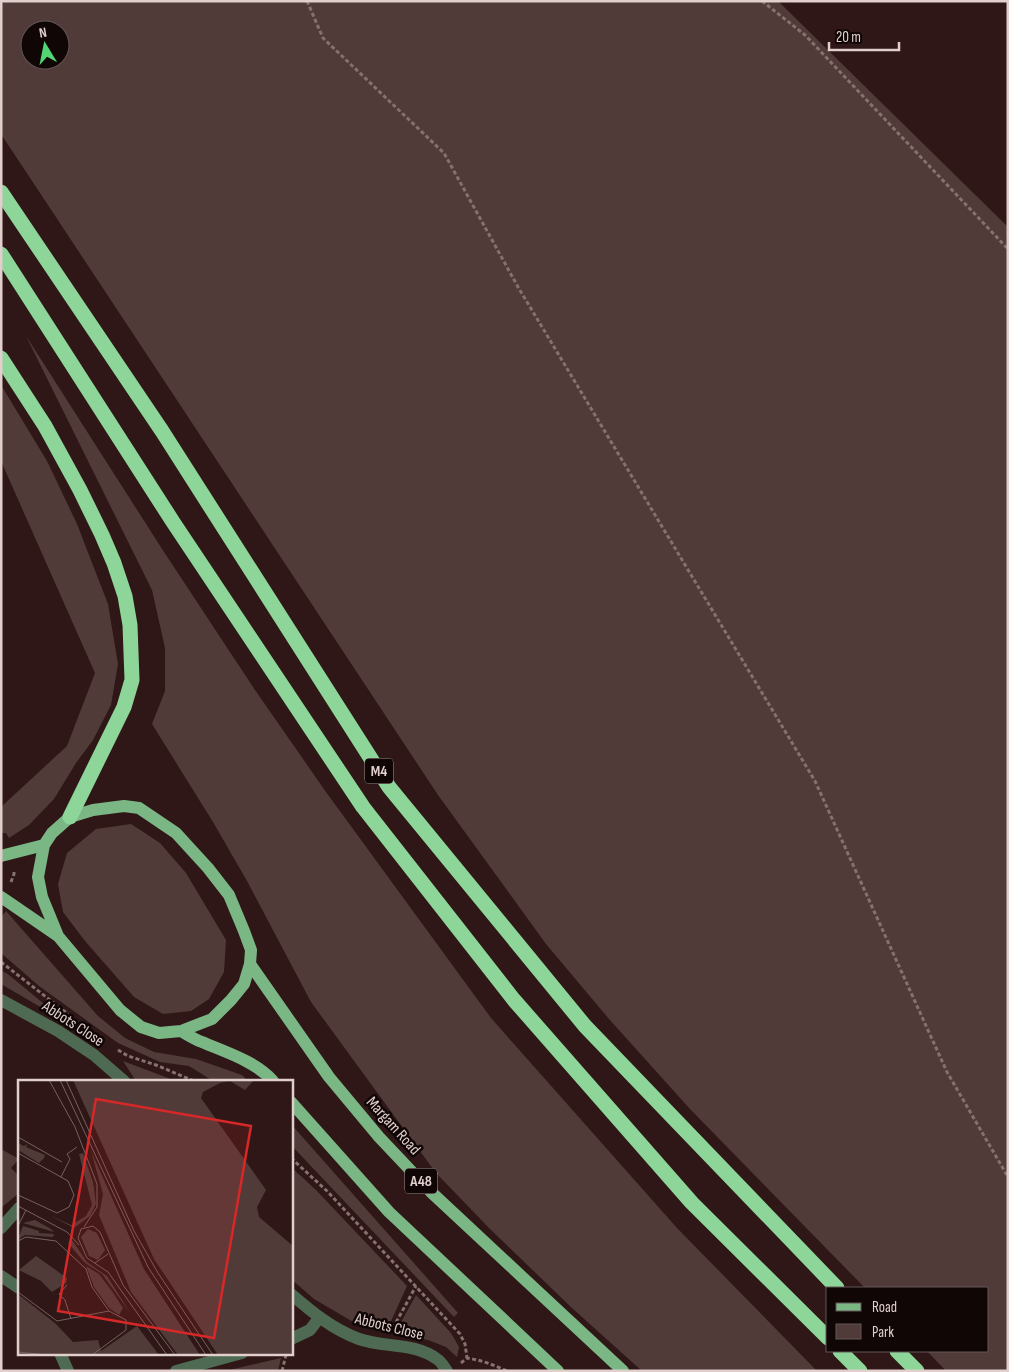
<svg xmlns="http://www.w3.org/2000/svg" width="1009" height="1372" font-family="'Sofia Sans Condensed',sans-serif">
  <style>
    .green { fill: #513b39; fill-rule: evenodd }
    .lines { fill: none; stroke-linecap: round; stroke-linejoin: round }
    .path { stroke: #857170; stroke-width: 3; stroke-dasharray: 4 2.5; stroke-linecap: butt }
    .minor { stroke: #4e6a52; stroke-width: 12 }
    .major { stroke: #7bb685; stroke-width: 12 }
    .highway { stroke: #8dd599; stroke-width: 15 }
    .labels { text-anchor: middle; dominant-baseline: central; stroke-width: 5; stroke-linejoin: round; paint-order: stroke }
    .shield { fill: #100606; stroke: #a29391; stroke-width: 1 }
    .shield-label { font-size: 15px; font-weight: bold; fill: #e0cfcd }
    .street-label { font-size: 16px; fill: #e0cfcd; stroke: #100606 }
    .inset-road { fill: none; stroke: #75615f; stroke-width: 1 }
    .view { fill: #d62828; fill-opacity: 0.15; stroke: #d62828; stroke-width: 2.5 }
    .inset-edge { fill: none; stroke: #e0cfcd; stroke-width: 2.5 }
  </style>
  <rect width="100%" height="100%" fill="#2e1716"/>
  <!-- green -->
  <path class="green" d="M1,1H778L1008,227V1371H946L927,1351H988V1288H865L690,1109L609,1019L546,944L438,795L1,134ZM30,30H60V60H30Z
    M26,336L164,552L255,690L326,792L491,1018L677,1228L817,1371H642L572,1308L489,1228L436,1173L311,1002L247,881L213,822L152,724L165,691V648L152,590Z
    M1,385L47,461L77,524L108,604L118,664L111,705L93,740L76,763L54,799L29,825L9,838L6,833H1V807L67,746L95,673L1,461Z
    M131,824L160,843L186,873L226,940L224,972L209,999L191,1011L163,1014L134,997L85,941L63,912L58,884L67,853L96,829Z
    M6,911L98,1016L125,1038L154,1052L196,1059L242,1075L248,1081H213L189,1066L160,1062L118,1043L39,986L1,953V917Z
    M1,970L9,975L66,1022L1,984Z
    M123,1061L176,1081H136Z
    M291,1124L458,1313L454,1317L291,1145Z
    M1,1149L19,1159L11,1168L19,1176V1193L1,1208Z
    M291,1167L316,1190L407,1286L387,1330L355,1323L314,1299L291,1279Z
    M416,1295L451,1333L459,1347L457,1357L446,1347L428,1340L395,1333Z
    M281,1358L278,1371H225Z"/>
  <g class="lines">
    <!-- path -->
    <path class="path" d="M307,1L323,38L444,153L518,287L815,781L947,1072L1008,1177
      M762,1L805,35L1008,249
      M11,882L14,874V871
      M1,962L68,1014
      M118,1050L128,1056L156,1065L194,1081
      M291,1158L327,1191L460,1334L465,1344L467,1358
      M393,1328L416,1286
      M461,1363L467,1358C481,1360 494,1365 507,1371
      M282,1371L286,1355"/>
    <!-- minor -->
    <path class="minor" d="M1,1000L58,1031L94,1055L124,1081
      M1,1228L19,1208
      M1,1276L19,1288
      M291,1294C312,1312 332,1329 359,1339C384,1348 414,1342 437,1359C441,1361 444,1367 447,1371
      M291,1339L310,1330L319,1318
      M60,1353L68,1371
      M176,1371L242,1353"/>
    <!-- major -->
    <path class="major" d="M124,806L139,808L176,833L208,868L229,895L244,931L251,950L250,964L244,984L231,1000L212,1019L181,1031L159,1033L141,1027L120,1010L58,936L42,897L38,877L44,845L52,833L70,817L93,810Z
      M1,856L44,845
      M1,897L58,936
      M250,964L329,1077L379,1137L431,1192L623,1371
      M181,1031C188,1035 194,1039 202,1042C225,1052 255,1061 273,1081
      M291,1102L389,1212L558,1371"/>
    <!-- highway -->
    <path class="highway" d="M1,192L162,431L389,787L585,1026L837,1288
      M1,254L173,522L363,807L514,1000L692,1203L828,1338
      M1,358L45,426L80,490L102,535L114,563L125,596L130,625L132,680L124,707L70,817
      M840,1351L860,1371
      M897,1351L917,1371"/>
  </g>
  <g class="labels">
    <!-- shield labels -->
    <g class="shield">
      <rect x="365" y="758.5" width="28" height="25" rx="4"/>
      <rect x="405" y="1168.5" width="32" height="25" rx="4"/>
    </g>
    <g class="shield-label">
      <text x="379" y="771">M4</text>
      <text x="421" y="1181">A48</text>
    </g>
    <!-- street labels -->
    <g class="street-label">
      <text transform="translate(73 1024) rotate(33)">Abbots Close</text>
      <text transform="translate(393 1126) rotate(48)">Margam Road</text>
      <text transform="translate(389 1327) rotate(14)">Abbots Close</text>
    </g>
  </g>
  <!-- overview -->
  <g transform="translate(18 1080)">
    <rect width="275" height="275" fill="#2e1716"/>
    <path d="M55,0H236L227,10L212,1L202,3L185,12L183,18L248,110L239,127L241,137L275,166V275H200L136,179ZM0,63L6,66L9,64L8,67L27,75L26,78L21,83L0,70ZM73,71L126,189L182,275H160L113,212L81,135L85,114ZM65,73L75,102L78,124L72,136L56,148L31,135L53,145L68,136L74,125L61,74ZM17,140L33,149L36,152L5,143ZM5,146L21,151V153L36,154L35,157L7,155L0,159ZM70,149L79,153L87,170L80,180L71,176L63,157ZM54,160L69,182L89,196L113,234L84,194L67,183L50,163ZM18,176L49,198L48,203L34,212L23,201L1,190ZM68,186L81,194L94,211L105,228L101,235L91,228L76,207ZM0,214L38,244L55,262L80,260L83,271L119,246L141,275H0Z" fill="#513b39"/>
    <path class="inset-road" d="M31,0L57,47L79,104V127L66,147M42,0L130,187L188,275M48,0L116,151L140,193L195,275M0,57L44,82M0,73L50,101L56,115L51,127L39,133L0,115M43,97L52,79L49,74L59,67M0,126L49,152L61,165M0,146L8,130M0,161L8,157L38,161L68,189L74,207L91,231L108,240V250L74,275M77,183L90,174M49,205L41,214L47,220L53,239M0,212L39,241L91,231M0,272L30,275M149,275L90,192L69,178L60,158L63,149L75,146L82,152L105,205L157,275"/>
    <path class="view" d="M78,19L233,46L196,258L40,231Z"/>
    <rect width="275" height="275" class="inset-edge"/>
  </g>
  <!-- border -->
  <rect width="1009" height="1372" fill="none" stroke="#e0cfcd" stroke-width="5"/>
  <!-- legend -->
  <rect x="826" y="1287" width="162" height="65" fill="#100606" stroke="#635656"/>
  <rect x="836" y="1303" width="25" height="8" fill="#7bb685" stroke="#635656"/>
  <text x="872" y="1312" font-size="15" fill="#e0cfcd">Road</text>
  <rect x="836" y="1324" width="25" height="15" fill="#513b39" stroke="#635656"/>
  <text x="872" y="1337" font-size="15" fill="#e0cfcd">Park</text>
  <!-- north arrow -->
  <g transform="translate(45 45) rotate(350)"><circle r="24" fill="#100606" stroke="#635656"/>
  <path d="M0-4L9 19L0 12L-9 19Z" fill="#52d673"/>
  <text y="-8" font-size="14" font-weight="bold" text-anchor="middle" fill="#e0cfcd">N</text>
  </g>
  <!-- scale -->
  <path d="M829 42v8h70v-8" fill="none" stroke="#e0cfcd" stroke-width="2.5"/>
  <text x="836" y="42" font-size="15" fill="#e0cfcd" stroke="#100606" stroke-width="4" paint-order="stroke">20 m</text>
</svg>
